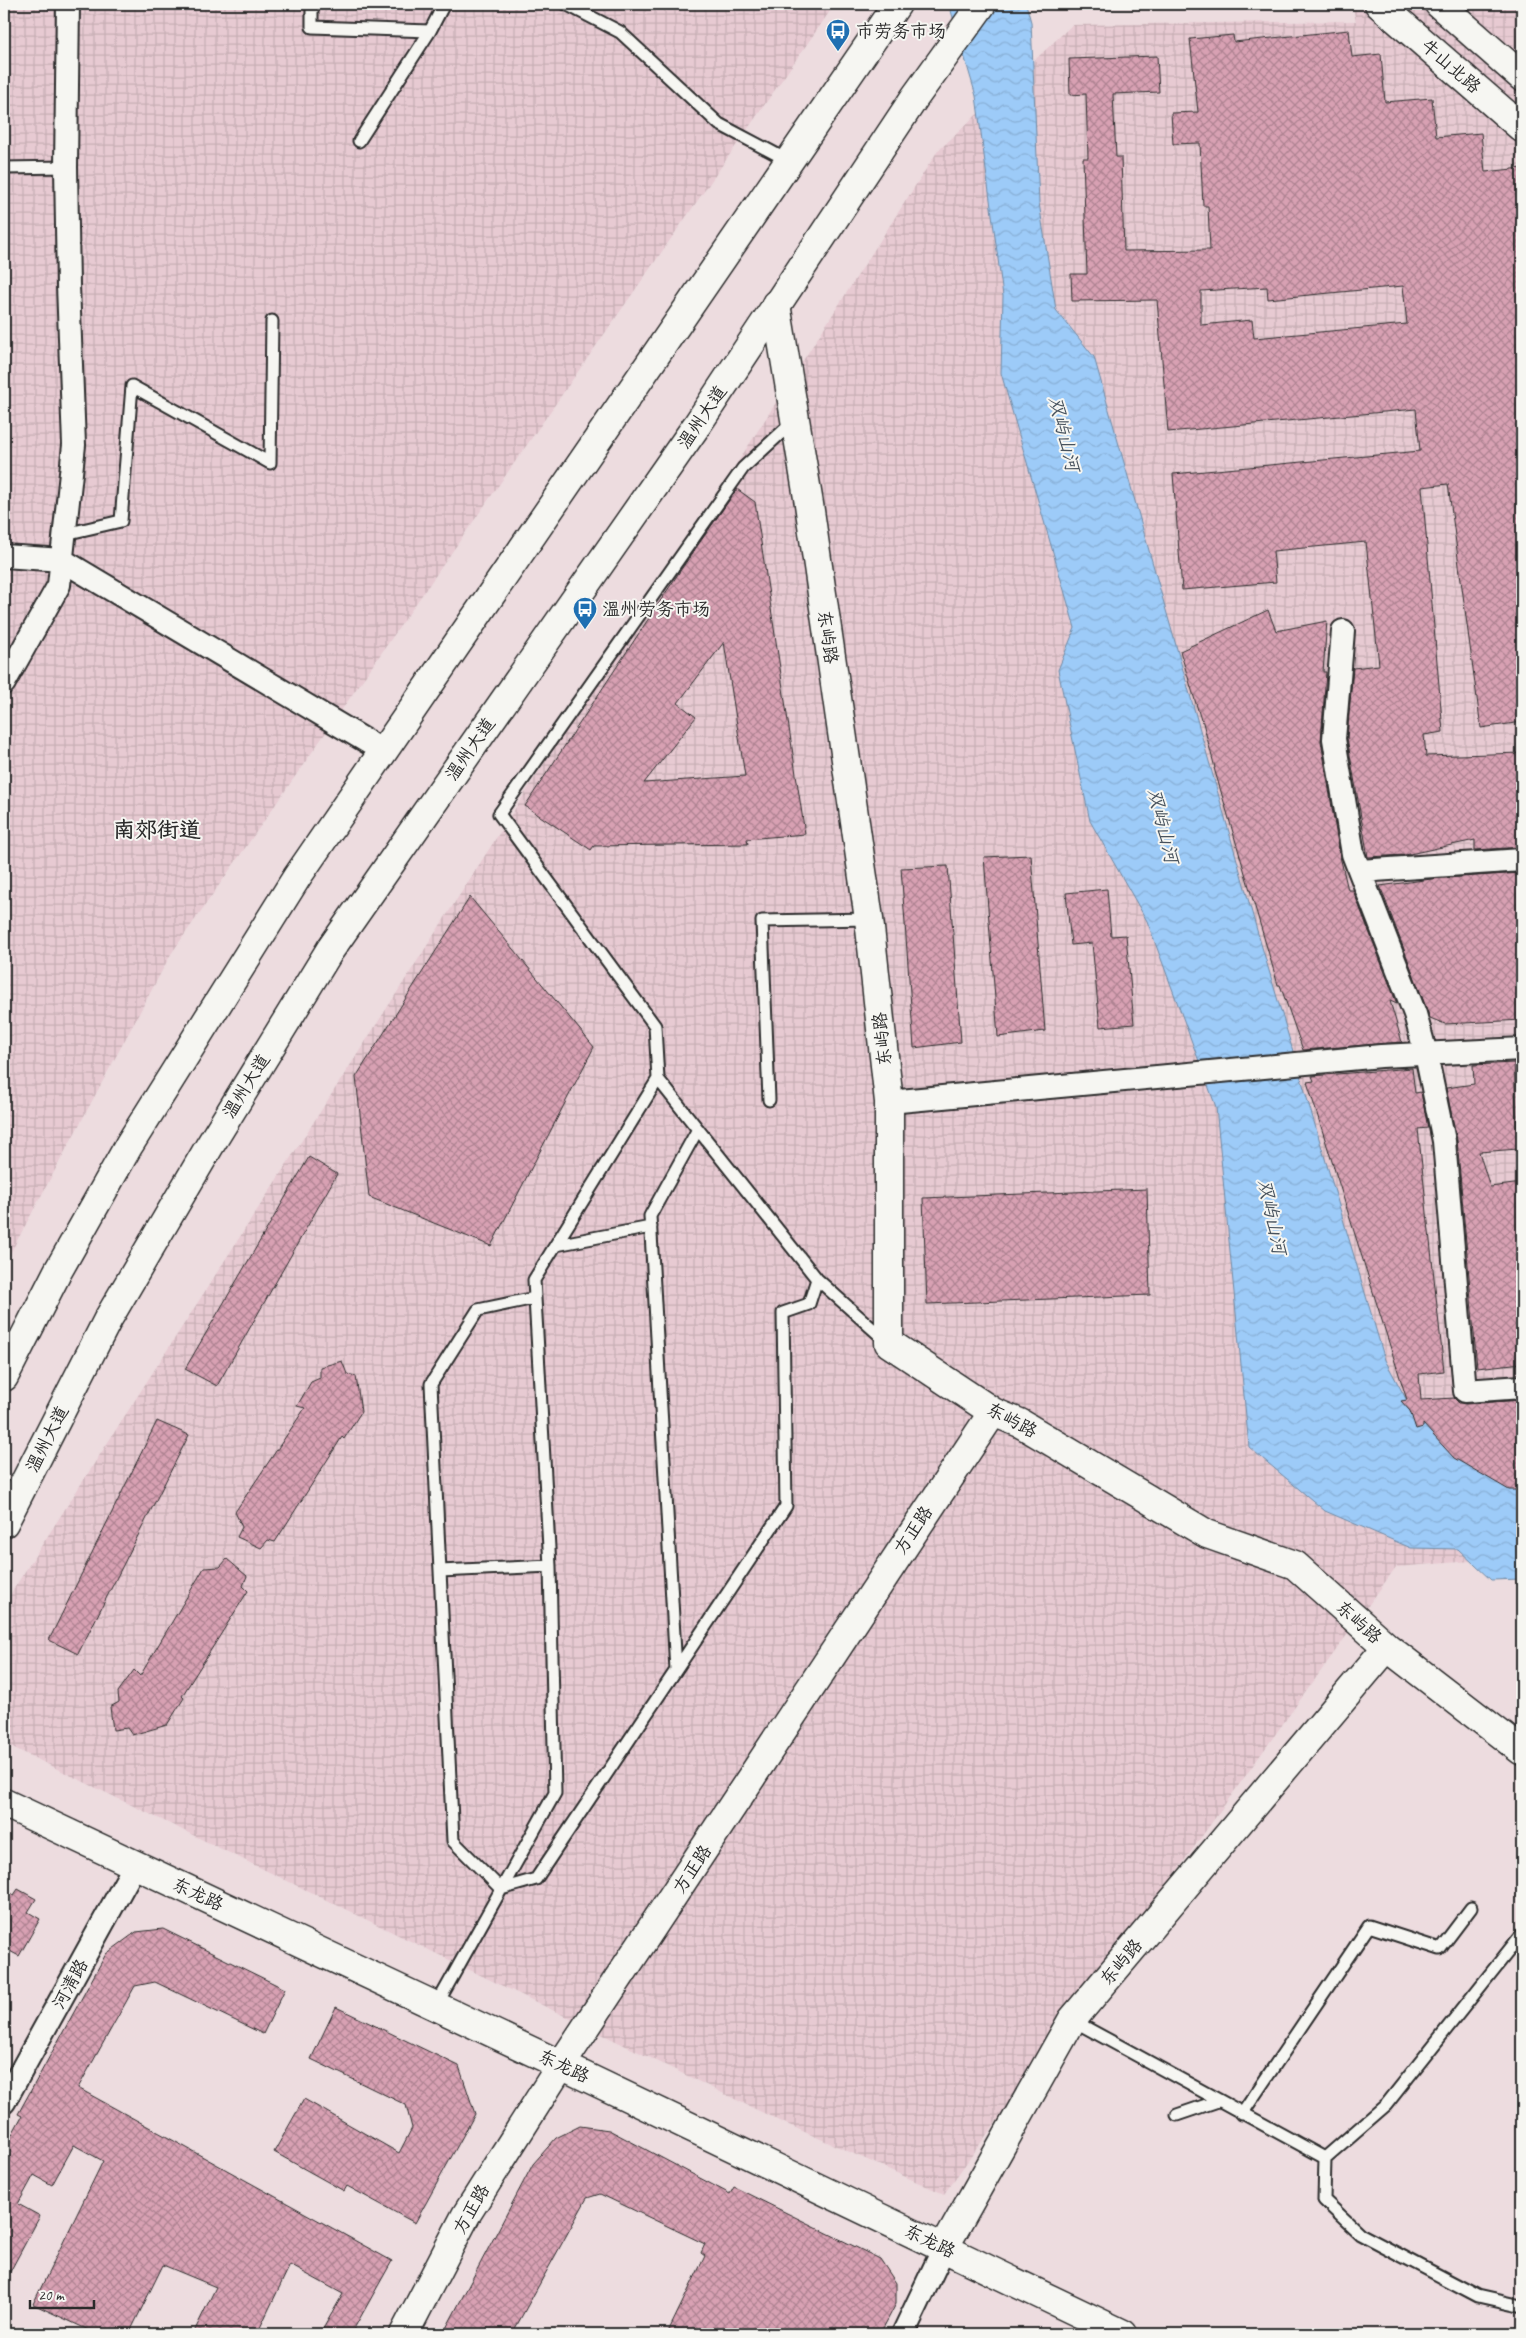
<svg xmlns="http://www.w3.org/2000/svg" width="1526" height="2338" font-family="Caveat,'LXGW WenKai TC',sans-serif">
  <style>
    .industrial { fill: url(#industrial-grid) }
    .water { fill: url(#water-waves); stroke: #6f8ba6 }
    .building { fill: url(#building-cross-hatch); stroke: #2b2b2b; fill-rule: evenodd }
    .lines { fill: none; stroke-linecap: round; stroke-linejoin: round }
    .lane-casing { stroke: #2b2b2b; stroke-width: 15 }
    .street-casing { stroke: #2b2b2b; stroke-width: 26 }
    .secondary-casing { stroke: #2b2b2b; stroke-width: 31 }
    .primary-casing { stroke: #2b2b2b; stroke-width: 31 }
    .lane { stroke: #f6f6f2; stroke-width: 11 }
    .street { stroke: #f6f6f2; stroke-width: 22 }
    .secondary { stroke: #f6f6f2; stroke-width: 28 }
    .primary { stroke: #f6f6f2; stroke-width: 28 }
    .labels { text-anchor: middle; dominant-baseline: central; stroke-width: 4; stroke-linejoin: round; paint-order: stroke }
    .poi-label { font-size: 18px; fill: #2b2b2b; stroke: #f6f6f2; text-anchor: start }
    .street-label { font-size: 18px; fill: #2b2b2b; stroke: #f6f6f2 }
    .water-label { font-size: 19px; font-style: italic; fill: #48535e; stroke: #f6f6f2 }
    .district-label { font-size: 22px; font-weight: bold; fill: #2b2b2b; stroke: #f6f6f2 }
  </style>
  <defs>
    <pattern id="industrial-grid" width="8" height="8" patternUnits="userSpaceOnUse" patternTransform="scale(1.25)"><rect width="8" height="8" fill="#e7cad2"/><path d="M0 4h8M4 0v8" fill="none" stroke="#c6aeb4"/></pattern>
    <pattern id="water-waves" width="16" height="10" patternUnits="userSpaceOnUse" patternTransform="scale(1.25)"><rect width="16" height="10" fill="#9dcbf8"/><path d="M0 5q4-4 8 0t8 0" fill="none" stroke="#87aed5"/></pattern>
    <pattern id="building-cross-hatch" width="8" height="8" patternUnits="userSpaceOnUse" patternTransform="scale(1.25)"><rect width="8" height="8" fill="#d8a1b3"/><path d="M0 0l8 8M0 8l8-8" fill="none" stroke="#af8392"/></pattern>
  </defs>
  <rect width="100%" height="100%" fill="#eddcdf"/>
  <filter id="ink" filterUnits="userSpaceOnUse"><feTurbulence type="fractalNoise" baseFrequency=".02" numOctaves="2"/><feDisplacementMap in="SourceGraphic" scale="10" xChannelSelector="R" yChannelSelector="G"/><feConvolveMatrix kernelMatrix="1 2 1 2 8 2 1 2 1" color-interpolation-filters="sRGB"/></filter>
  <g filter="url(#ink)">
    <!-- industrial -->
    <path class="industrial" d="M4,4H835L171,954L4,1265Z
      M1352,4H1522V1557L1396,1567L944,2194L780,2121L4,1743V1604L937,152L1072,25L1356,21Z"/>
    <!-- water -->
    <path class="water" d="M949,4H1026L1031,22L1039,203L1056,310L1094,357L1256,927L1385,1360L1417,1419L1486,1468L1522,1484V1579L1491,1580L1458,1549L1411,1548L1325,1511L1249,1447L1216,1107L1147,921L1090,821L1058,670L1075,628L1001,373L1003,296L976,96Z"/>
    <!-- building -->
    <path class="building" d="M1349,30L1352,57L1381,54L1385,102L1432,98L1436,137L1481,133L1485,172L1522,168V722L1481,728L1448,484L1422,487L1443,732L1424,735L1426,756L1522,753V847L1475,850V840L1405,855L1368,857L1347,738L1353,668L1379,665L1366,542L1273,551L1276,582L1182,590L1173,474L1420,451L1416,409L1168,432L1157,300L1072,301L1071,274H1087L1083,158H1088L1086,94L1070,95L1069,59L1157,56L1159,92L1113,94L1116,157H1121L1124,251L1210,250L1208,206H1203L1200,143L1173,144L1171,113L1198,112L1190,39L1233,35L1234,42ZM1403,286L1407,324L1254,338L1252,320L1201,325V291L1267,287L1268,299Z
      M737,489L755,502L805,834L747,839L748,844L594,846L591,850L525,806L682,568ZM724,642L745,776L644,783L696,717L678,703Z
      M1268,610L1276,631L1327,621L1323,672H1326L1321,741L1340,856L1348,890H1353L1397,1004L1390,1001L1402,1042L1303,1050L1280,985H1278L1214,768H1215L1202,719L1201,720L1180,651Z
      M1031,855L1045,1031L998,1037L984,857Z
      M948,866L961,1042L914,1048L901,868Z
      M1522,873V1020L1445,1024L1430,1018L1380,886L1431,879Z
      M1107,889L1111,936L1126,935L1134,1024L1100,1027L1092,943L1071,945L1066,893Z
      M470,897L594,1047L491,1246L369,1197L356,1077Z
      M1514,1063L1518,1149L1479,1152L1490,1187L1522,1183V1363L1477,1368L1457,1140L1446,1088L1474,1084L1473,1065Z
      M1412,1068L1415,1093L1421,1092L1428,1128L1418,1129L1444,1371L1419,1374L1421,1400L1454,1398L1459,1403L1466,1404L1522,1400V1490H1509L1454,1458L1423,1424V1427L1416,1429L1410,1411L1401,1401L1407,1400L1307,1082L1314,1081L1312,1076Z
      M309,1157L337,1174L217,1386L185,1369Z
      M1147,1189L1150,1295L927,1304L923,1198Z
      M342,1361L347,1374L356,1376L361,1412L344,1439L342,1437L275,1542L268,1540L261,1548L237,1537L242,1527L235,1512L305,1408L297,1406L311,1382L320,1378V1367Z
      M157,1421L189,1435L78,1654L49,1640Z
      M227,1559L247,1576L243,1586L248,1591L182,1696L184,1698L167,1725L132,1735L127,1728L113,1730L110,1707L119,1702L118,1692L134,1670L140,1676L204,1568L220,1567Z
      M4,1889L14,1895L18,1889L36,1899L28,1912L40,1919L19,1956L4,1948Z
      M163,1929L285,1989L263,2034L155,1982L135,1986L78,2088L392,2261L351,2334H320L343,2294L290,2265L257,2334H193L216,2287L163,2265L129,2334H97L33,2304L103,2161L74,2145L52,2185L34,2175L18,2204L40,2216L4,2283V2149L22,2116L18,2114L106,1954L136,1932Z
      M336,2007L459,2066L475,2114L415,2223L347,2186L344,2191L274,2152L304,2099L399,2153L412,2128L406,2105L311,2059Z
      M580,2126L609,2130L730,2194L734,2187L880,2259L896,2283V2304L880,2334H667L705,2256L701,2253L705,2244L600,2194L587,2198L512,2334H443L533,2164L556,2138Z"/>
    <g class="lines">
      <defs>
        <path id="lane" d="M312,4V27L430,31
          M566,4L620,32L719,124L789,161
          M359,141L430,31L444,4
          M4,168L66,167
          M794,421L743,468L499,814L655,1026L658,1079L817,1279L885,1340
          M65,534L121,521L132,386L270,463L272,321
          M769,1100L762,921L869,919
          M556,1245L651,1227
          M535,1298L478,1310L431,1384L453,1841L501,1889L536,1879L786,1506L783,1313L809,1304L817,1279
          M440,1571L550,1566
          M676,1670L650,1216L698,1129
          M436,2006L555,1793L550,1566L534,1280L658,1079
          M1072,2020L1325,2158L1324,2200L1360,2234L1478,2296L1522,2306
          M1242,2114L1369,1926L1440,1949L1471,1908
          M1177,2115L1218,2101
          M1325,2158L1386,2105L1522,1934"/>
        <path id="street" d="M4,556L62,560L383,751
          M1343,631L1334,739L1353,854L1415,1014L1426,1054L1444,1141L1465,1391L1522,1387
          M4,683L59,585L74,445L68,285L66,167L68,4
          M1360,871L1522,860
          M889,1102L1381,1056L1522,1049
          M4,2102L135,1865
          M903,2334L944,2248"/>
        <path id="secondary" d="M1379,4L1522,128
          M1439,4L1522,77
          M776,304L809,504L869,919L889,1102V1343L993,1412L1020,1423L1207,1534L1295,1565L1387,1647L1522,1751
          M4,1803L561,2065L1123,2334
          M944,2248L1072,2020L1387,1647
          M404,2334L466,2215L561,2065L993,1412"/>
        <path id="primary" d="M4,1377L58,1271L129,1145L297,877L897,4
          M4,1523L108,1319L209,1147L330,950L697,425L915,97L982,4"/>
      </defs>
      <!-- lane casing -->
      <use href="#lane" class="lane-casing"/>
      <!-- street casing -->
      <use href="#street" class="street-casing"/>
      <!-- secondary casing -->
      <use href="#secondary" class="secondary-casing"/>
      <!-- primary casing -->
      <use href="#primary" class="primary-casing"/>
      <!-- lane -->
      <use href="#lane" class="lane"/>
      <!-- street -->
      <use href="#street" class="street"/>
      <!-- secondary -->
      <use href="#secondary" class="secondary"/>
      <!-- primary -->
      <use href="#primary" class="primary"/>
    </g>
  </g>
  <!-- icons -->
  <defs>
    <symbol id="bus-pin" viewBox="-11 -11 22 30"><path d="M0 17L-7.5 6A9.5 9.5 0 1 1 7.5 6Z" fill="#1f6fb2" stroke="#f6f6f2"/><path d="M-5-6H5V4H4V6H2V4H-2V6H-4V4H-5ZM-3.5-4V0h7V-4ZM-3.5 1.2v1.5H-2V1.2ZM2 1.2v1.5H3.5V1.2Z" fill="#fff"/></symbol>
  </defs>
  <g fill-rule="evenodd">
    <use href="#bus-pin" x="824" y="17" width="28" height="38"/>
    <use href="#bus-pin" x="571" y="595" width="28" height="38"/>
  </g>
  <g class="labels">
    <!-- poi labels -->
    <g class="poi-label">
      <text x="856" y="31">市劳务市场</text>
      <text x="602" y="609">温州劳务市场</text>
    </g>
    <!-- street labels -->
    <g class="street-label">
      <text transform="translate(1451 66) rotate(41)">牛山北路</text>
      <text transform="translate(702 417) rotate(-56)">温州大道</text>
      <text transform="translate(828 637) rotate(82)">东屿路</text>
      <text transform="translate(470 749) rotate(-55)">温州大道</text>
      <text transform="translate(882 1039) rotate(-96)">东屿路</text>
      <text transform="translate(246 1086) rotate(-58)">温州大道</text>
      <text transform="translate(1012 1420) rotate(28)">东屿路</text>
      <text transform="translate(47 1439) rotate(-63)">温州大道</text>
      <text transform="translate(913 1530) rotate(-56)">方正路</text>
      <text transform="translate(1359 1622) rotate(42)">东屿路</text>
      <text transform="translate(692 1869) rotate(-56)">方正路</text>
      <text transform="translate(198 1894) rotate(25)">东龙路</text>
      <text transform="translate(1121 1962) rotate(-50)">东屿路</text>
      <text transform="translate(70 1984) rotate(-61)">河清路</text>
      <text transform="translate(564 2066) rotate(25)">东龙路</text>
      <text transform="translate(471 2209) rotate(-60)">方正路</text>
      <text transform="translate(930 2241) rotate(26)">东龙路</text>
    </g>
    <!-- water labels -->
    <g class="water-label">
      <text transform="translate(1064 434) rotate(76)">双屿山河</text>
      <text transform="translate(1163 826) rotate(76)">双屿山河</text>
      <text transform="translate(1272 1217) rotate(78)">双屿山河</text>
    </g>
    <!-- district labels -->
    <g class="district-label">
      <text x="157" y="830">南郊街道</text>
    </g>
  </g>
  <!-- margin -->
  <rect width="1526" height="2338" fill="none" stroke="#f6f6f2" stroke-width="20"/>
  <rect x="10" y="10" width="1506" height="2318" fill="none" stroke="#2b2b2b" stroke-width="2" filter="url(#ink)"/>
  <!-- scale -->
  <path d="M30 2300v8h64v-8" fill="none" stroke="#2b2b2b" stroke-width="2.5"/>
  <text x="38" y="2300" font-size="15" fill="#2b2b2b" stroke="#f6f6f2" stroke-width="4" paint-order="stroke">20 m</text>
</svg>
